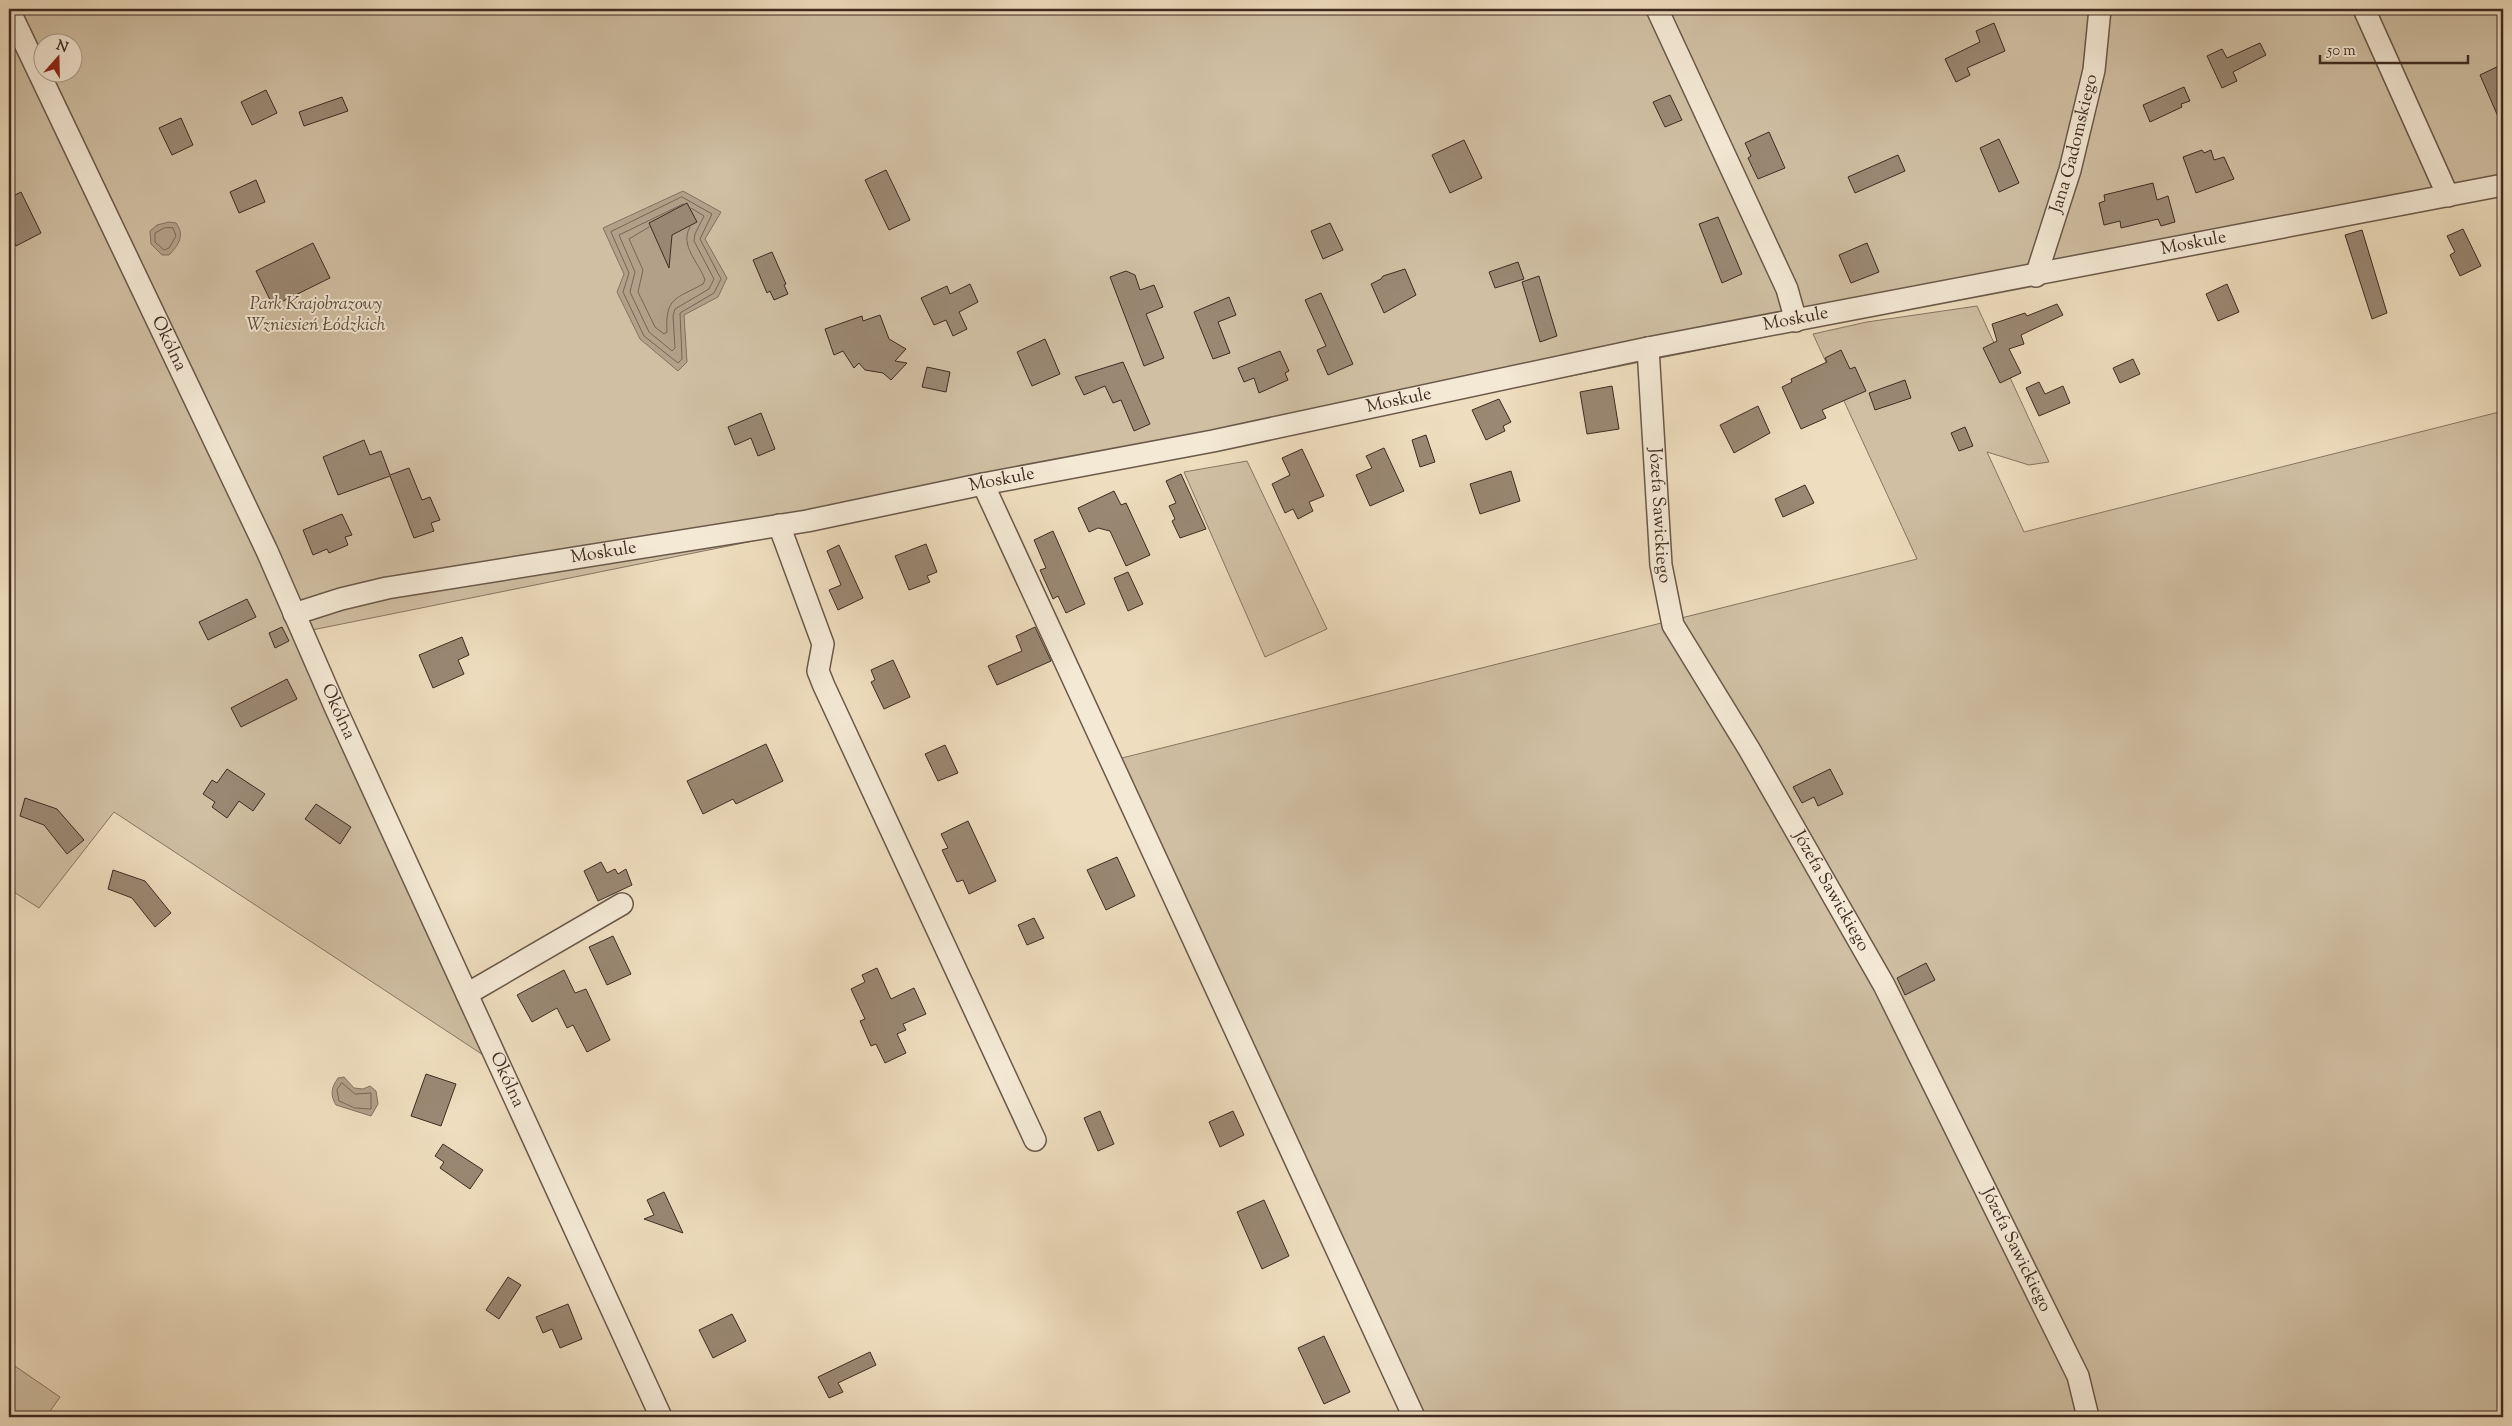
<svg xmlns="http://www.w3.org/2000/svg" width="2512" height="1426" font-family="'Sorts Mill Goudy',serif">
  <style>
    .green { fill: #d0bfa3; stroke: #887562; fill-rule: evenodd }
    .water { fill: #b2a089; stroke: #847160 }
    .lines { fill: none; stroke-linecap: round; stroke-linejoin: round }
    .shore { stroke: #786656; stroke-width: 1 }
    .building { fill: #9a8873; stroke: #3f2b22 }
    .minor-casing { stroke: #6b5849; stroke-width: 24 }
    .minor { stroke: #f4e9d5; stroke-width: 21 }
    .labels { text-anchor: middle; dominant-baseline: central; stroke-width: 4; stroke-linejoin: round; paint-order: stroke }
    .street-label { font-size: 18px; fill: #3f2b22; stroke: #f4e9d5 }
    .park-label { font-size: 18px; font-style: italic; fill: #5c493c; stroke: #f4e9d5 }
  </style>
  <rect width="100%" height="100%" fill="#eeddbe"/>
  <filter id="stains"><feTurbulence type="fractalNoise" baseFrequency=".004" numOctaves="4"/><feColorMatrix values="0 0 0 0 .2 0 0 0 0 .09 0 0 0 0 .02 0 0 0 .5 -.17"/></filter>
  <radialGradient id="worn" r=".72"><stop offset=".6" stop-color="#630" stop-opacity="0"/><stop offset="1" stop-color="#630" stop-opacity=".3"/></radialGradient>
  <!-- green -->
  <path class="green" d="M9,9H2503V188L307,631L509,1072L114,812L39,908L9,889ZM42,42H72V72H42Z
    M1977,306L2049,462L2029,465L1987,452L2024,532L2503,411V1417H1426L1243,1069L1102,763L1917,559L1813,334L1867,322Z
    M1247,461L1327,629L1265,657L1184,472Z
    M9,1362L60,1397L46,1417H9Z"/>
  <!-- water -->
  <path class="water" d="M683,191L721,212L705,239L727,278L718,297L684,315L687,362L678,371L640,339L617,292L624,274L603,228Z
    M169,222L176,223C185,235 179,245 169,255H162L151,244L150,231L157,225Z
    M344,1077L354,1088L363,1089L370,1086L376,1091L378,1104L371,1116L336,1105C330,1095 331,1088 338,1078Z"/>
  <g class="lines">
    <!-- shore -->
    <path class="shore" d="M682,197L712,214L700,239L721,279L714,293L680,313L682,359L678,363L644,336L623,292L629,273L611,232Z
      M683,204L619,235L635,272L630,292L649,332L672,351L675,348L673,316L675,309L709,289L714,279L694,241L695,234L704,216L691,208
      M649,227L629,239L643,270L638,292L655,327L664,334L667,332C665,297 676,299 703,284L705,280C699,262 679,246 690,227
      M173,228L176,236L169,248L164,250L155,242V233L164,228Z
      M342,1083L355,1094L371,1093V1109L355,1108L339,1101L337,1090Z"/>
  </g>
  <!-- building -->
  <path class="building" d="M1994,23L2005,51L1967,68L1970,75L1956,82L1945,59L1980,42L1976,31Z
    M2260,43L2266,55L2233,72L2237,81L2222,88L2207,56L2222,49L2227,58Z
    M2503,64V128L2480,75Z
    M2184,87L2190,101L2181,104L2182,107L2150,122L2143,105Z
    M266,90L277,113L252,125L241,102Z
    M1670,95L1682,120L1665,127L1653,102Z
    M342,97L348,111L304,126L299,112Z
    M181,118L193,145L172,155L159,128Z
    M1769,132L1785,168L1758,179L1748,158L1751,156L1745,143Z
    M1999,139L2019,183L1999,192L1980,148Z
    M1464,140L1482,178L1450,193L1432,155Z
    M2202,150L2204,153L2211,150L2214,160L2224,157L2234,179L2196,193L2183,157Z
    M1898,155L1905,171L1855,193L1848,177Z
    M886,170L910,220L889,230L865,180Z
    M256,180L265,202L239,213L230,192Z
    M2153,183L2157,200L2168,196L2175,222L2161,226L2158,219L2121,228L2120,221L2104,225L2099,203L2105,201L2104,195Z
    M21,192L41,233L16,246L9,232V198Z
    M687,203L697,222L672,235L669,268L649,223Z
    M1718,217L1742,274L1722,283L1699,224Z
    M1330,223L1343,250L1323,259L1311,231Z
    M2463,229L2481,266L2460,276L2450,255L2455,252L2447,236Z
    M2362,230L2387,313L2372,319L2345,235Z
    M313,243L330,278L273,306L256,271Z
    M1867,243L1879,272L1851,283L1839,255Z
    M772,252L786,284L784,285L788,294L774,300L770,291L767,293L753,260Z
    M1518,262L1524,279L1495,288L1489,272Z
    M1405,269L1416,295L1384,313L1371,284L1381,279L1383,276Z
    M1126,271L1135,275L1140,290L1154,285L1163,307L1146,314L1164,358L1144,366L1110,277Z
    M1539,276L1557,336L1540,342L1522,282Z
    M970,284L978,302L959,312L967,329L953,336L946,320L934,325L921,298L947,286L950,294Z
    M2227,284L2239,312L2218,321L2206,294Z
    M1321,293L1353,364L1328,375L1317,350L1326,346L1305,300Z
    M1229,297L1236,315L1218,322L1230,353L1213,359L1194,312Z
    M2057,304L2063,315L2021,335L2024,344L2009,349L2021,373L2000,383L1983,348L1997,341L1992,324L2025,313L2027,316Z
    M880,315L889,339L906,349L895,361L907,363L891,380L883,373L865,370L859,363L854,368L843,351L834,355L825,329L862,316L863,321Z
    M1045,339L1060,374L1032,386L1017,352Z
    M1841,350L1850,369L1855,367L1866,391L1822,410L1826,418L1801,429L1782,387L1792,382L1791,379L1827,362L1825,358Z
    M1280,351L1289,371L1285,373L1288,380L1259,393L1254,378L1244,382L1238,368Z
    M2133,359L2140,374L2120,383L2113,368Z
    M1123,362L1150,424L1134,431L1121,400L1113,403L1105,386L1084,395L1075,377Z
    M927,367L950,372L946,392L922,387Z
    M1905,380L1911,398L1875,410L1869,393Z
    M2039,382L2045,394L2063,386L2070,403L2039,416L2026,388Z
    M1612,386L1619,429L1587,434L1580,392Z
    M1499,399L1511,422L1503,426L1505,431L1486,440L1472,410Z
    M1758,406L1770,433L1734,453L1720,425Z
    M761,413L775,449L758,456L751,438L735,445L728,427Z
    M1965,427L1973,446L1959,451L1951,433Z
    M1426,435L1435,462L1420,467L1412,440Z
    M364,440L370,455L381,451L390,475L409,468L422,500L430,497L440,520L431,523L434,531L414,538L390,476L338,495L323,457Z
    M1384,448L1404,491L1370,506L1356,475L1372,468L1366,456Z
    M1302,449L1324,496L1309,502L1313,511L1298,519L1293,509L1285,513L1272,484L1290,475L1282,458Z
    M1511,471L1520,501L1480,514L1470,484Z
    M1181,474L1206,529L1180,538L1172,521L1175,519L1169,506L1176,503L1166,481Z
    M1805,485L1814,503L1783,517L1775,499Z
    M1114,491L1121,505L1126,503L1150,555L1126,566L1110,531L1098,528L1089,532L1078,508Z
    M342,514L352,535L345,537L348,545L329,553L327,549L313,555L303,530Z
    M1053,531L1085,604L1066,613L1058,596L1053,599L1040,570L1046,568L1034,540Z
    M926,544L937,572L927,576L930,582L909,590L895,556Z
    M839,545L863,598L838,610L829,590L841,585L827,551Z
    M1128,572L1143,604L1128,611L1114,578Z
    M247,599L256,617L208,640L199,622Z
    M282,627L289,641L275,648L269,633Z
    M1035,627L1051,661L997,685L988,666L1022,651L1016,636Z
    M462,637L469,655L458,660L464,674L433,688L419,655Z
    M893,660L910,697L884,709L871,682L875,680L871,670Z
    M287,679L297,699L241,727L231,708Z
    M766,744L783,781L736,804L733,799L703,814L687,781Z
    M945,745L958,773L938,781L925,754Z
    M227,769L265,794L253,811L239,801L227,818L212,807L215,802L203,794L212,780L217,783Z
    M1830,769L1843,794L1818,806L1814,797L1802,803L1793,787Z
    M25,798L57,809L84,840L67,854L44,825L20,816Z
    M316,804L351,827L340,844L305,819Z
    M968,821L996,881L969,894L963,880L957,882L942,850L948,848L941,834Z
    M1117,857L1135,896L1106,910L1087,870Z
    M601,862L607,873L615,869L618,874L626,869L632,885L598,901L584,871Z
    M113,870L145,881L171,913L155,927L132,898L108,889Z
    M1034,918L1044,938L1027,945L1018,925Z
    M613,936L631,974L607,985L589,947Z
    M1926,963L1935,980L1905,995L1897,978Z
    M877,968L891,999L914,988L926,1014L903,1024L906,1030L897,1034L906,1053L885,1063L876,1044L871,1046L860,1021L865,1019L851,989L865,982L862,975Z
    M564,970L575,993L586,989L610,1040L587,1052L573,1025L567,1028L557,1008L532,1022L517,995Z
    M426,1074L456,1084L441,1126L411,1116Z
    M1100,1111L1114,1144L1098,1151L1084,1118Z
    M1233,1111L1244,1135L1220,1147L1209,1122Z
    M443,1144L483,1170L470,1189L440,1168L444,1162L435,1156Z
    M664,1192L683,1233L644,1219L654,1215L647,1200Z
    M1264,1200L1289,1256L1262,1269L1237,1212Z
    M508,1277L521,1285L499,1319L486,1310Z
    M568,1304L582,1339L560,1348L552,1329L543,1333L536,1317Z
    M732,1314L746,1341L713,1358L699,1330Z
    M1324,1336L1350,1392L1324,1404L1298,1348Z
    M870,1352L876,1365L838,1383L843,1392L829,1398L818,1377Z"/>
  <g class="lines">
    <defs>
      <g id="minor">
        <path d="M1657,9L1787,289L1796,321"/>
        <path d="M2364,9L2448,196"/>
        <path id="s1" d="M9,10L267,551L336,709L661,1417"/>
        <path id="s2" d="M2036,276L2070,170L2094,70L2100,9"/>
        <path id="s3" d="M1648,348L1661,565L1673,625L1749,749L1884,985L2078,1376L2088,1417"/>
        <path d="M983,484L1414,1417"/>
        <path d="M779,525L823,644L818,671L824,686L1035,1140"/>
        <path id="s4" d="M294,614L341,599L387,588L807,521L983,484L1213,441L1648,348L2503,185"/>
        <path d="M467,994L622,904"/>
      </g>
    </defs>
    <!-- minor casing -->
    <use href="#minor" class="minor-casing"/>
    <!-- minor -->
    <use href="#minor" class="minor"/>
  </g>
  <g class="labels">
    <!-- street labels -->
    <g class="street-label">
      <text stroke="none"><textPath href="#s2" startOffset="138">Jana Gadomskiego</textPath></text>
      <text stroke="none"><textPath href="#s4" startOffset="1936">Moskule</textPath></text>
      <text stroke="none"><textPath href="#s4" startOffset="1531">Moskule</textPath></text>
      <text stroke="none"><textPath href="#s1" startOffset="370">Okólna</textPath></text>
      <text stroke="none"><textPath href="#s4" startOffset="1126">Moskule</textPath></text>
      <text stroke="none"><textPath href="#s4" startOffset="721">Moskule</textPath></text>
      <text stroke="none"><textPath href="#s3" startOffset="168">Józefa Sawickiego</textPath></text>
      <text stroke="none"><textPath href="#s4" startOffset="316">Moskule</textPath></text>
      <text stroke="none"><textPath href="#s1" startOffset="775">Okólna</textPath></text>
      <text stroke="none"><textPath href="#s3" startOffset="588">Józefa Sawickiego</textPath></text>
      <text stroke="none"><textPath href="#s1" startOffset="1180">Okólna</textPath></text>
      <text stroke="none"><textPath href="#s3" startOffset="992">Józefa Sawickiego</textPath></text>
    </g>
    <!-- park labels -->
    <g class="park-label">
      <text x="316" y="305">Park Krajobrazowy<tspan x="316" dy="21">Wzniesień Łódzkich</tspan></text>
    </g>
  </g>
  <!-- margin -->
  <rect width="2512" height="1426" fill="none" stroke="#eeddbe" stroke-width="30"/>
  <rect x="10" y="10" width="2492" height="1406" fill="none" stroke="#3f2b22" stroke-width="2.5"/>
  <rect x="15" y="15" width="2482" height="1396" fill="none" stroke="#3f2b22"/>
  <!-- north arrow -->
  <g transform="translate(58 58) rotate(20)"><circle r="24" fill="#f4e9d5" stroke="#ac9d8d"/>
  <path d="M0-4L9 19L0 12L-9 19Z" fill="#8f2418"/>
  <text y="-8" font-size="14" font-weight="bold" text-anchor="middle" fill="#3f2b22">N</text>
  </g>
  <!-- scale -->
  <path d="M2320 55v8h148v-8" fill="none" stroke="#3f2b22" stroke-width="2.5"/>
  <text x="2327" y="55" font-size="15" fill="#3f2b22" stroke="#f4e9d5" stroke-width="4" paint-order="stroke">50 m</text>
  <rect width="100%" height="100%" filter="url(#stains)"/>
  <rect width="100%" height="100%" fill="url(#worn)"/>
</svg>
